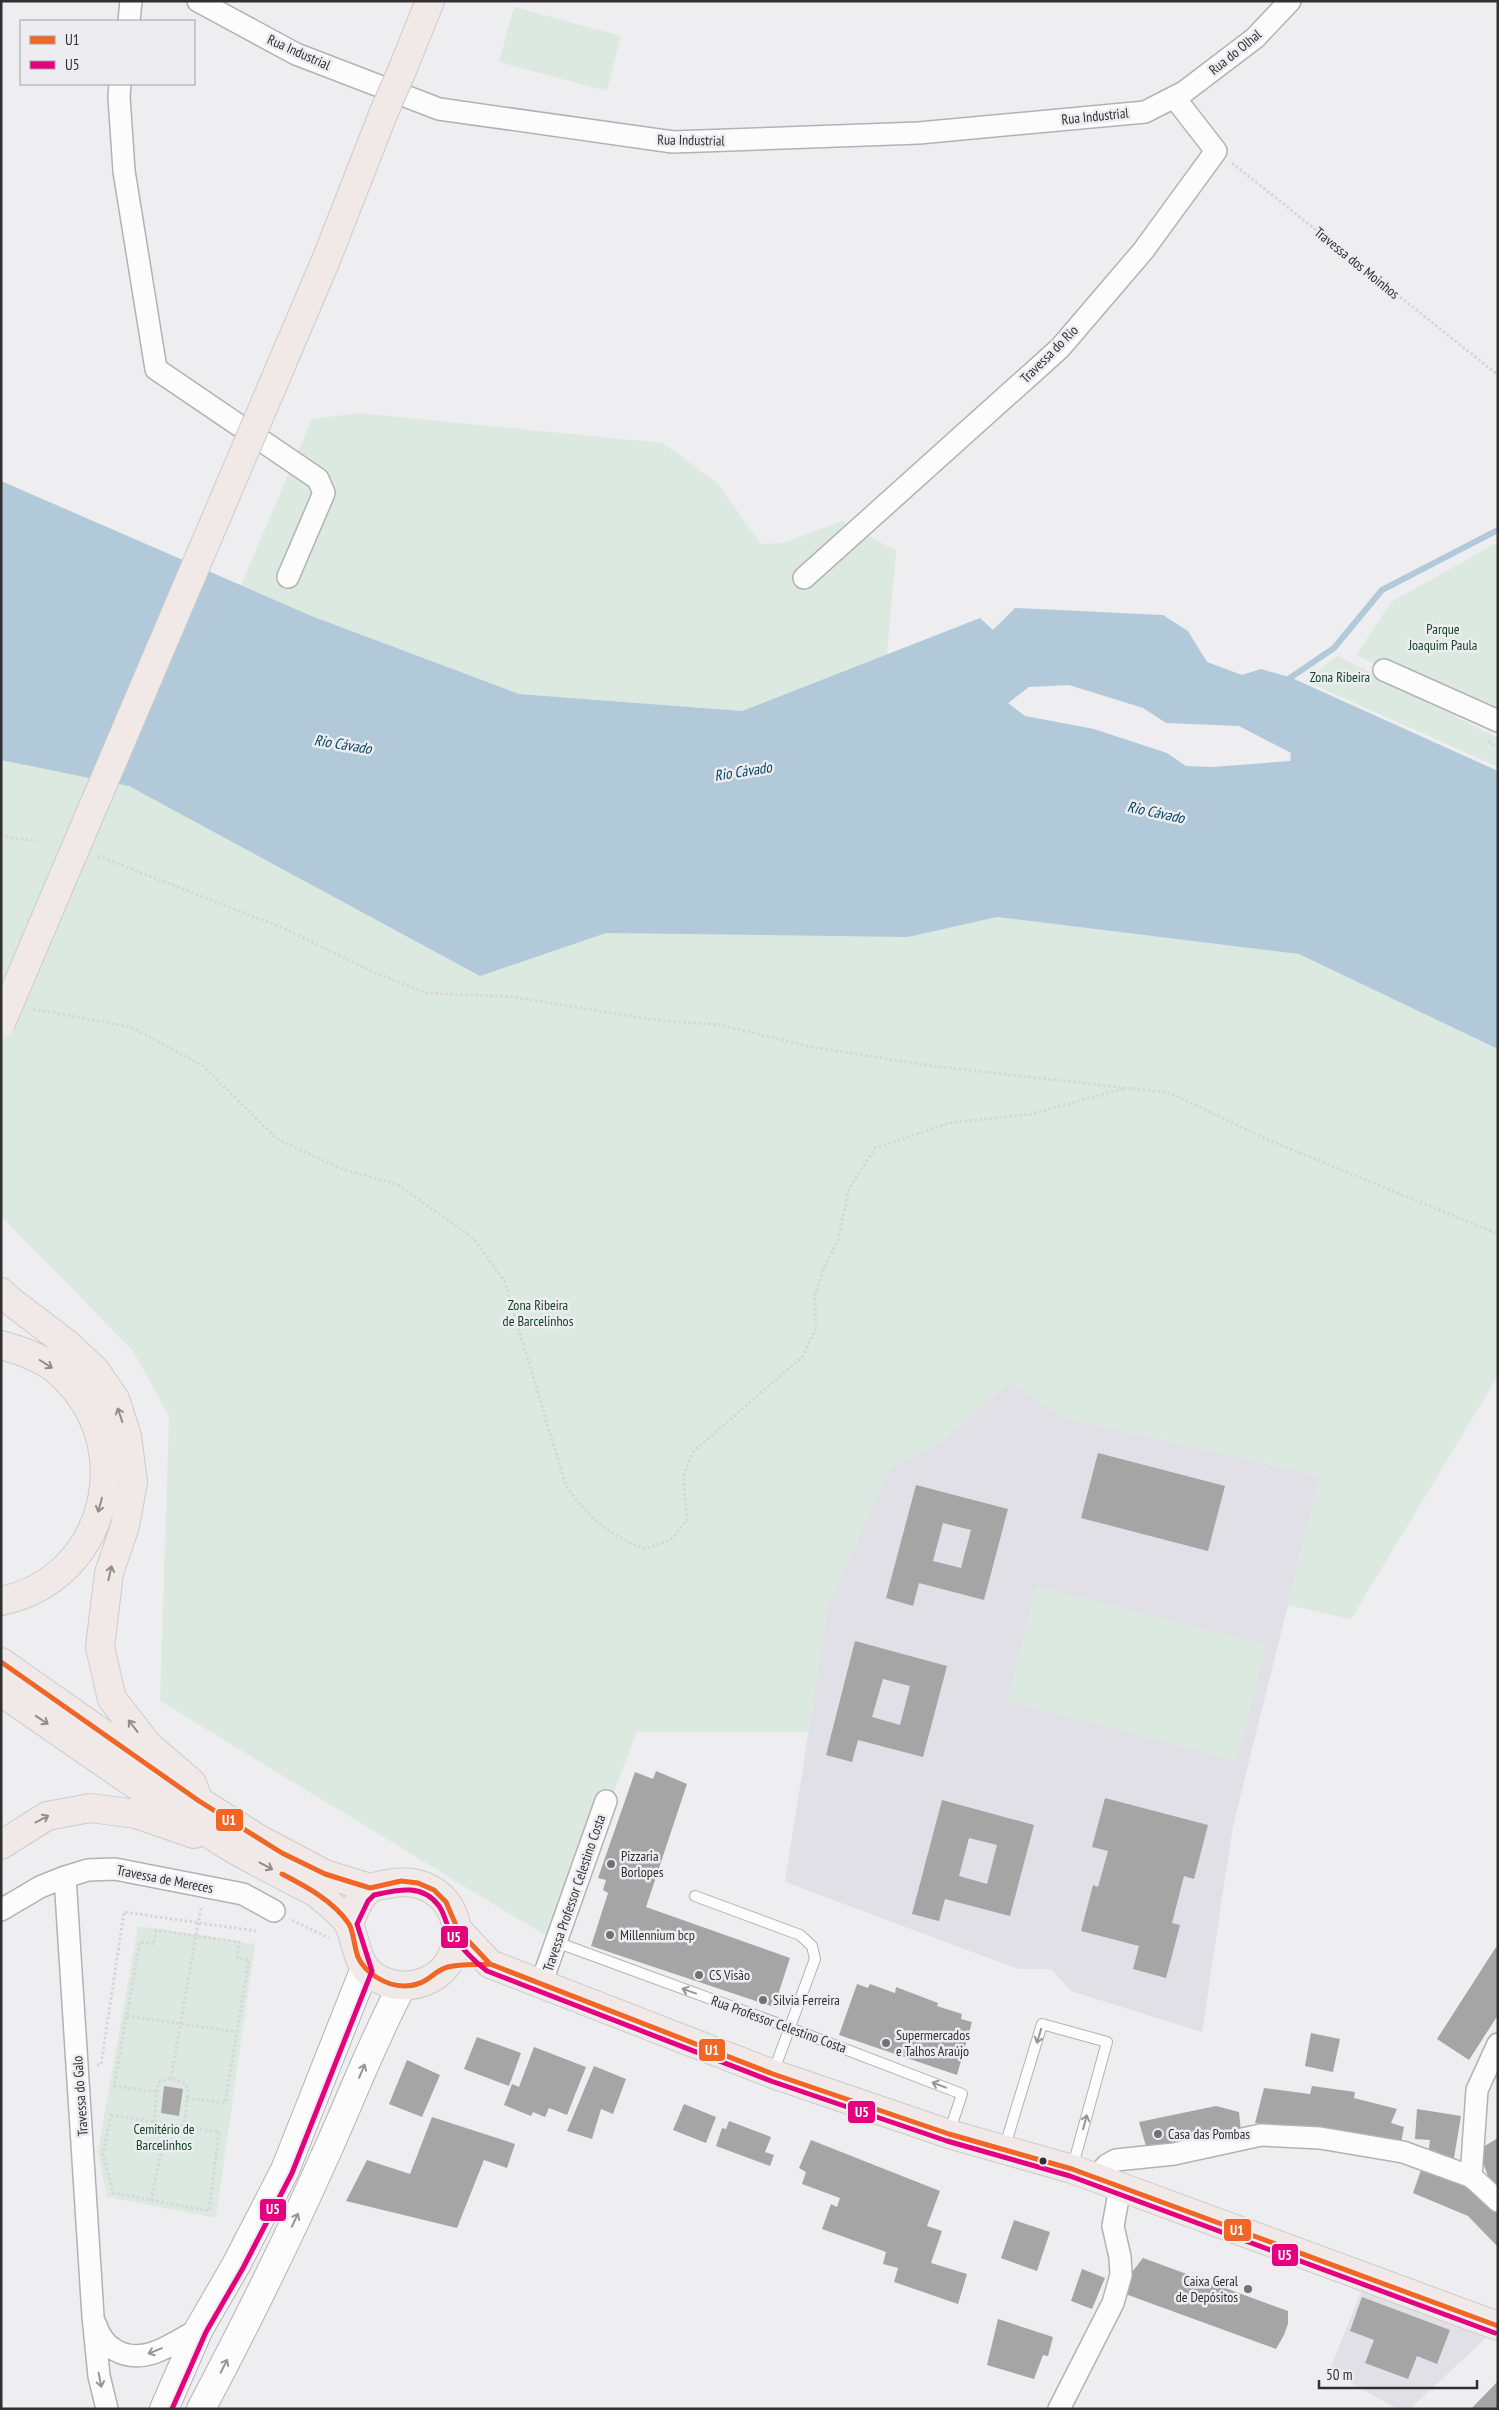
<svg xmlns="http://www.w3.org/2000/svg" width="1499" height="2410" font-family="'PT Sans Narrow',sans-serif">
  <style>
    .built { fill: #e1e0e6 }
    .green { fill: #dce9e0 }
    .water { fill: #b1c9d9; fill-rule: evenodd }
    .lines { fill: none; stroke-linecap: round; stroke-linejoin: round }
    .stream { stroke: #b1c9d9; stroke-width: 6 }
    .building { fill: #a5a5a6; fill-rule: evenodd }
    .service-casing { stroke: #b2b2b4; stroke-width: 12 }
    .minor-casing { stroke: #b2b2b4; stroke-width: 24 }
    .secondary-casing { stroke: #b2b2b4; stroke-width: 30 }
    .primary-casing { stroke: #cbcbcc; stroke-width: 30 }
    .path { stroke: #d6d6d7; stroke-width: 3; stroke-dasharray: 2.5 2.5; stroke-linecap: butt }
    .service { stroke: #fcfcfd; stroke-width: 10 }
    .minor { stroke: #fcfcfd; stroke-width: 21 }
    .secondary { stroke: #fcfcfd; stroke-width: 28 }
    .primary { stroke: #f0e9e8; stroke-width: 28 }
    .primary-bridge-casing { stroke: #cbcbcc; stroke-width: 30; stroke-linecap: butt }
    .primary-bridge { stroke: #f0e9e8; stroke-width: 28 }
    .bus-1-casing { stroke: #ededf1; stroke-width: 9 }
    .bus-2-casing { stroke: #ededf1; stroke-width: 9 }
    .bus-1 { stroke: #f26522; stroke-width: 5 }
    .bus-2 { stroke: #e5007d; stroke-width: 5 }
    .oneway { stroke: #908c8c }
    .oneway2 { stroke: #969697 }
    .poi-dot { fill: #727274; stroke: #ededf1; stroke-width: 2 }
    .bus-dot { fill: #303031; stroke: #ededf1; stroke-width: 2 }
    .labels { text-anchor: middle; dominant-baseline: central; stroke-width: 5; stroke-linejoin: round; paint-order: stroke }
    .street-label { font-size: 14px; fill: #303031; stroke: #ededf1 }
    .park-label { font-size: 14px; fill: #144523; stroke: #ededf1 }
    .poi-label { font-size: 14px; fill: #303031; stroke: #ededf1; text-anchor: start }
    .water-label { font-size: 15px; font-style: italic; fill: #014463; stroke: #ededf1 }
    .line-badge { stroke: #ededf1; stroke-width: 2 }
    .badge-label { font-size: 14px; text-anchor: middle; font-weight: bold; fill: #fff }
  </style>
  <rect width="100%" height="100%" fill="#eeeef0"/>
  <!-- built -->
  <path class="built" d="M1010,1382L1062,1417L1320,1476L1233,1826L1202,2032L1071,1991L1051,1969H1018L785,1882L828,1607L879,1478L891,1466L938,1444Z
    M1362,2290L1488,2336L1410,2409H1398L1329,2371Z"/>
  <!-- green -->
  <path class="green" d="M514,7L621,36L607,91L499,62Z
    M359,413L663,443L718,484L761,544L783,543L842,521L896,551L887,655L742,711L519,694L314,617L241,585L312,419Z
    M1498,542V724L1356,655L1391,602Z
    M1338,656L1498,738V767L1305,681Z
    M1,722L997,917L1299,954L1498,1026V1376L1351,1619L1288,1605L1320,1476L1062,1417L1010,1382L938,1444L891,1466L828,1607L809,1732H637L556,1942L160,1701L169,1416L133,1351L1,1216Z
    M1036,1586L1267,1645L1237,1761L1006,1701Z
    M138,1926L255,1944L216,2218L107,2197L98,2151Z"/>
  <!-- water -->
  <path class="water" d="M1,481L314,617L519,694L742,711L980,618L993,630L1015,608L1163,615L1188,631L1207,662L1242,675L1261,669L1292,678L1498,771V1049L1299,954L997,917L908,937L606,933L480,976L129,786L1,760ZM1069,685L1143,708L1166,723L1239,726L1291,753L1290,761L1212,767L1186,766L1167,753L1094,729L1025,716L1008,703L1029,687Z"/>
  <g class="lines">
    <!-- stream -->
    <path class="stream" d="M1284,682L1334,648L1382,590L1498,530"/>
  </g>
  <!-- building -->
  <path class="building" d="M1098,1453L1225,1486L1208,1551L1081,1518Z
    M916,1485L1008,1509L984,1600L919,1583L913,1606L886,1598ZM943,1523L971,1530L961,1568L933,1561Z
    M855,1641L947,1666L923,1757L858,1740L852,1762L826,1755ZM883,1679L910,1686L900,1725L872,1717Z
    M656,1771L687,1784L646,1907L790,1958L774,2007L591,1946L608,1893L603,1890L606,1880L598,1878L635,1772L653,1779Z
    M1105,1798L1208,1825L1194,1879L1184,1876L1172,1923L1180,1925L1166,1978L1133,1969L1139,1946L1081,1931L1093,1885L1098,1887L1108,1851L1092,1847Z
    M942,1800L1034,1825L1010,1916L945,1899L939,1921L912,1914ZM969,1838L997,1845L987,1884L959,1876Z
    M1496,1947L1498,1949V2015L1469,2060L1437,2039Z
    M857,1984L868,1988L870,1984L895,1993L896,1987L938,2003L937,2006L962,2014L961,2019L972,2022L957,2075L839,2035Z
    M1311,2033L1340,2039L1333,2072L1305,2066Z
    M477,2037L521,2053L509,2086L464,2069Z
    M534,2047L586,2067L567,2115L549,2108L545,2117L533,2112L531,2116L504,2105L512,2084L519,2087Z
    M407,2060L440,2075L422,2117L389,2104Z
    M594,2066L626,2079L613,2114L601,2109L592,2139L567,2131Z
    M164,2086L183,2089L179,2116L161,2113Z
    M1312,2086L1355,2092L1354,2098L1397,2109L1391,2123L1404,2127L1400,2149L1307,2128L1255,2123L1264,2088L1310,2094Z
    M684,2104L716,2117L706,2143L673,2130Z
    M1216,2106L1239,2112L1241,2132L1147,2150L1139,2122Z
    M1417,2109L1461,2116L1453,2164L1428,2155L1430,2140L1415,2139Z
    M432,2117L515,2144L507,2168L484,2160L457,2228L346,2201L367,2160L410,2174Z
    M729,2121L771,2137L765,2152L774,2155L770,2166L716,2146L722,2128L726,2129Z
    M1498,2138V2191L1490,2181L1478,2150Z
    M811,2140L940,2191L927,2226L942,2231L931,2263L967,2274L958,2304L894,2282L898,2268L883,2264L886,2252L822,2229L831,2204L837,2207L840,2198L802,2184L806,2172L799,2168Z
    M1421,2170L1484,2194L1498,2211V2247L1468,2216L1413,2193Z
    M1014,2220L1050,2232L1037,2271L1001,2258Z
    M1143,2258L1288,2311V2324L1284,2335L1276,2349L1128,2295L1127,2283L1132,2272Z
    M1082,2269L1105,2278L1092,2309L1071,2301Z
    M1362,2297L1450,2330L1437,2364L1417,2356L1408,2379L1365,2363L1374,2340L1350,2331Z
    M998,2319L1053,2337L1048,2356L1043,2355L1034,2379L987,2365Z
    M1498,2381V2409H1471Z"/>
  <g class="lines">
    <defs>
      <path id="service" d="M695,1896L800,1935L812,1946L815,1959L773,2073
        M556,1942L790,2028L962,2094L949,2133
        M1004,2149L1042,2024L1107,2042L1072,2169"/>
      <path id="minor" d="M198,1L296,54L439,109L673,142L919,133L1145,112L1184,92L1255,38L1290,1
        M129,21L131,1
        M120,84L119,97L124,171L156,369L318,479L324,493L288,577
        M804,578L1060,348L1143,251L1216,151L1174,97
        M1384,670L1498,721
        M65,1877L93,2316L99,2376L107,2409
        M1,1910L40,1887L65,1877L88,1870L115,1869L243,1894L274,1911
        M541,1984L606,1801
        M1471,2177L1477,2090L1498,2044
        M1095,2178L1107,2165L1116,2160L1174,2154L1261,2135L1320,2138L1403,2152L1472,2177L1498,2201
        M96,2325C99,2335 106,2345 115,2350C144,2367 173,2343 199,2329
        M1059,2409L1113,2303L1121,2275L1120,2257L1113,2226L1120,2188"/>
      <path id="secondary" d="M164,2409L199,2329L236,2265L285,2170L365,1968
        M201,2409C245,2326 287,2241 325,2156C351,2099 373,2040 402,1986"/>
      <path id="primary" d="M401,73L430,1
        M326,260L384,112
        M1,1292L8,1299L67,1344L95,1370L115,1399L127,1436L133,1482L125,1526L109,1573L100,1647L112,1699L148,1745L192,1783L199,1801
        M1,1345C23,1351 46,1359 62,1375C140,1448 106,1580 1,1601
        M1,1662L199,1801L257,1838L325,1874L370,1888
        M1,1692C77,1744 152,1798 230,1847C252,1860 275,1871 297,1883C304,1887 314,1890 320,1896C328,1903 344,1915 349,1925C359,1947 355,1969 383,1981C410,1993 445,1980 454,1951C467,1907 430,1874 388,1884C382,1885 374,1886 370,1889C359,1896 353,1913 349,1924
        M1,1845L47,1816L90,1808L136,1814L194,1834
        M458,1930L490,1964L773,2074L949,2134L1072,2169L1498,2326"/>
    </defs>
    <!-- service casing -->
    <use href="#service" class="service-casing"/>
    <!-- minor casing -->
    <use href="#minor" class="minor-casing"/>
    <!-- secondary casing -->
    <use href="#secondary" class="secondary-casing"/>
    <!-- primary casing -->
    <use href="#primary" class="primary-casing"/>
    <!-- path -->
    <path class="path" d="M1232,163L1498,375
      M1488,741L1498,748
      M1,836L37,841
      M98,856L283,928L371,971L426,993L514,997L655,1020L721,1025L812,1047L933,1066L1170,1093L1266,1139L1498,1234
      M33,1009L131,1027L203,1066L277,1139L342,1169L397,1184L473,1238L504,1280L566,1486C590,1519 607,1534 645,1549L671,1540L687,1520L683,1476L693,1452L803,1356L816,1328L815,1295L824,1268L838,1240L849,1189L875,1148L949,1123L1032,1114L1125,1088
      M292,1920L329,1938
      M127,2016L237,2032
      M97,2065H101L124,1912L256,1931
      M171,2078L201,1907
      M156,2092L114,2086L140,1942L154,1944L156,1930L239,1942L237,1958L249,1960L225,2103L187,2098
      M111,2115L219,2132L209,2211L113,2193L103,2154Z
      M154,2122L158,2083L171,2078L183,2083L188,2088L184,2127
      M151,2200L167,2124"/>
    <!-- service -->
    <use href="#service" class="service"/>
    <!-- minor -->
    <use href="#minor" class="minor"/>
    <!-- secondary -->
    <use href="#secondary" class="secondary"/>
    <!-- primary -->
    <use href="#primary" class="primary"/>
    <defs>
      <path id="primary-bridge" d="M384,112L401,73
        M1,1023L326,260"/>
    </defs>
    <!-- primary-bridge casing -->
    <use href="#primary-bridge" class="primary-bridge-casing"/>
    <!-- primary-bridge -->
    <use href="#primary-bridge" class="primary-bridge"/>
    <defs>
      <path id="bus-1" d="M1,1662L199,1801L282,1853L325,1874L370,1888L401,1881L418,1883L434,1890L446,1902L458,1930L490,1964L773,2074L949,2134L1072,2169L1498,2326
        M282,1874C305,1886 334,1901 349,1924C354,1933 354,1947 358,1957C365,1973 386,1986 404,1986C428,1986 432,1971 448,1967C461,1964 477,1965 490,1964"/>
      <path id="bus-2" d="M172,2409L206,2332L243,2268L292,2173L372,1971L357,1924L368,1901L374,1895C397,1890 422,1883 439,1906C445,1914 446,1926 452,1934C460,1947 475,1962 487,1971L771,2081L947,2141L1070,2176L1495,2333"/>
    </defs>
    <!-- bus-1 casing -->
    <use href="#bus-1" class="bus-1-casing"/>
    <!-- bus-2 casing -->
    <use href="#bus-2" class="bus-2-casing"/>
    <!-- bus-1 -->
    <use href="#bus-1" class="bus-1"/>
    <!-- bus-2 -->
    <use href="#bus-2" class="bus-2"/>
  </g>
  <!-- one-way arrows -->
  <defs><path id="oneway-shaft" d="M-6 0H5M1.5-3L5.5 0L1.5 3" fill="none" stroke-width="1.6" stroke-linecap="round" stroke-linejoin="round" transform="scale(1.25)"/></defs>
  <g class="oneway">
    <use href="#oneway-shaft" transform="translate(46 1364) rotate(32)"/>
    <use href="#oneway-shaft" transform="translate(120 1415) rotate(-109)"/>
    <use href="#oneway-shaft" transform="translate(100 1505) rotate(105)"/>
    <use href="#oneway-shaft" transform="translate(110 1573) rotate(-77)"/>
    <use href="#oneway-shaft" transform="translate(42 1720) rotate(34)"/>
    <use href="#oneway-shaft" transform="translate(133 1726) rotate(-128)"/>
    <use href="#oneway-shaft" transform="translate(42 1819) rotate(-28)"/>
    <use href="#oneway-shaft" transform="translate(266 1866) rotate(28)"/>
  </g>
  <g class="oneway2">
    <use href="#oneway-shaft" transform="translate(689 1991) rotate(-160)"/>
    <use href="#oneway-shaft" transform="translate(1039 2036) rotate(107)"/>
    <use href="#oneway-shaft" transform="translate(362 2071) rotate(-67)"/>
    <use href="#oneway-shaft" transform="translate(939 2085) rotate(-159)"/>
    <use href="#oneway-shaft" transform="translate(1085 2122) rotate(-75)"/>
    <use href="#oneway-shaft" transform="translate(295 2220) rotate(-65)"/>
    <use href="#oneway-shaft" transform="translate(155 2351) rotate(158)"/>
    <use href="#oneway-shaft" transform="translate(224 2366) rotate(-63)"/>
    <use href="#oneway-shaft" transform="translate(100 2380) rotate(79)"/>
  </g>
  <!-- markers -->
  <g class="poi-dot">
    <circle cx="611" cy="1864" r="5"/>
    <circle cx="610" cy="1935" r="5"/>
    <circle cx="699" cy="1975" r="5"/>
    <circle cx="763" cy="2000" r="5"/>
    <circle cx="886" cy="2043" r="5"/>
    <circle cx="1158" cy="2134" r="5"/>
    <circle cx="1248" cy="2289" r="5"/>
  </g>
  <circle class="bus-dot" cx="1043" cy="2161" r="4.5"/>
  <g class="labels">
    <!-- street labels -->
    <g class="street-label">
      <text transform="translate(299 52) rotate(24)">Rua Industrial</text>
      <text transform="translate(1235 52) rotate(-39)">Rua do Olhal</text>
      <text transform="translate(1095 116) rotate(-6)">Rua Industrial</text>
      <text transform="translate(691 140) rotate(1)">Rua Industrial</text>
      <text transform="translate(1357 263) rotate(39)">Travessa dos Moinhos</text>
      <text transform="translate(1049 354) rotate(-45)">Travessa do Rio</text>
      <text transform="translate(165 1879) rotate(11)">Travessa de Mereces</text>
      <text transform="translate(574 1893) rotate(-71)">Travessa Professor Celestino Costa</text>
      <text transform="translate(779 2024) rotate(20)">Rua Professor Celestino Costa</text>
      <text transform="translate(80 2096) rotate(-94)">Travessa do Galo</text>
    </g>
    <!-- park labels -->
    <g class="park-label">
      <text x="1443" y="629">Parque<tspan x="1443" dy="16">Joaquim Paula</tspan></text>
      <text x="1340" y="677">Zona Ribeira</text>
      <text x="538" y="1305">Zona Ribeira<tspan x="538" dy="16">de Barcelinhos</tspan></text>
      <text x="164" y="2129">Cemitério de<tspan x="164" dy="16">Barcelinhos</tspan></text>
    </g>
    <!-- poi labels -->
    <g class="poi-label">
      <text x="621" y="1856">Pizzaria<tspan x="621" dy="16">Borlopes</tspan></text>
      <text x="620" y="1935">Millennium bcp</text>
      <text x="709" y="1975">CS Visão</text>
      <text x="773" y="2000">Silvia Ferreira</text>
      <text x="896" y="2035">Supermercados<tspan x="896" dy="16">e Talhos Araújo</tspan></text>
      <text x="1168" y="2134">Casa das Pombas</text>
      <text x="1238" y="2281" text-anchor="end">Caixa Geral<tspan x="1238" dy="16">de Depósitos</tspan></text>
    </g>
    <!-- water labels -->
    <g class="water-label">
      <text transform="translate(343 744) rotate(9)">Rio Cávado</text>
      <text transform="translate(743 771) rotate(-9)">Rio Cávado</text>
      <text transform="translate(1156 812) rotate(12)">Rio Cávado</text>
    </g>
  </g>
  <g class="line-badge">
    <rect x="215" y="1808" width="29" height="24" rx="5" fill="#f26522"/>
    <rect x="440" y="1925" width="29" height="24" rx="5" fill="#e5007d"/>
    <rect x="698" y="2038" width="28" height="24" rx="5" fill="#f26522"/>
    <rect x="847" y="2100" width="29" height="24" rx="5" fill="#e5007d"/>
    <rect x="259" y="2198" width="28" height="24" rx="5" fill="#e5007d"/>
    <rect x="1223" y="2218" width="29" height="24" rx="5" fill="#f26522"/>
    <rect x="1271" y="2243" width="28" height="24" rx="5" fill="#e5007d"/>
  </g>
  <g class="badge-label">
    <text x="229" y="1825">U1</text>
    <text x="454" y="1942">U5</text>
    <text x="712" y="2055">U1</text>
    <text x="862" y="2117">U5</text>
    <text x="273" y="2214">U5</text>
    <text x="1237" y="2235">U1</text>
    <text x="1285" y="2260">U5</text>
  </g>
  <!-- border -->
  <rect width="1499" height="2410" fill="none" stroke="#303031" stroke-width="5"/>
  <!-- legend -->
  <rect x="20" y="20" width="175" height="65" fill="#ededf1" stroke="#a1a1a4"/>
  <rect x="30" y="36" width="25" height="8" fill="#f26522" stroke="#a1a1a4"/>
  <text x="65" y="45" font-size="15" fill="#303031">U1</text>
  <rect x="30" y="61" width="25" height="8" fill="#e5007d" stroke="#a1a1a4"/>
  <text x="65" y="70" font-size="15" fill="#303031">U5</text>
  <!-- scale -->
  <path d="M1319 2380v8h158v-8" fill="none" stroke="#303031" stroke-width="2.5"/>
  <text x="1326" y="2380" font-size="15" fill="#303031" stroke="#ededf1" stroke-width="4" paint-order="stroke">50 m</text>
</svg>
